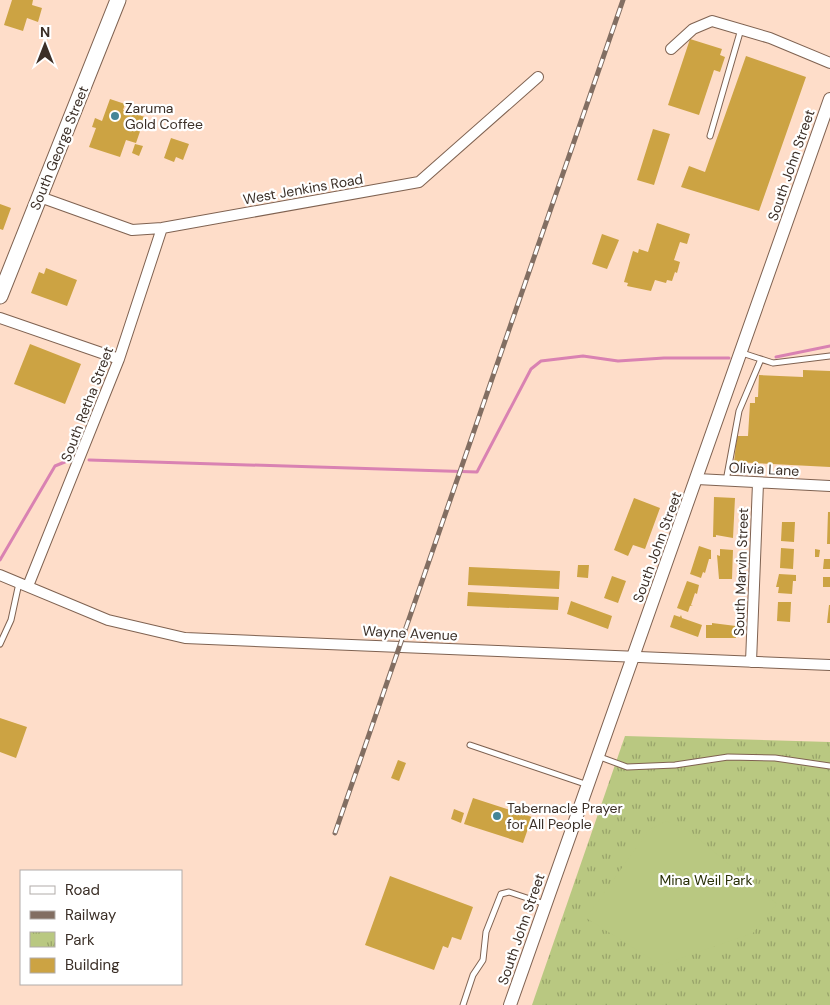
<svg xmlns="http://www.w3.org/2000/svg" width="830" height="1005" font-family="'DM Sans',sans-serif">
  <style>
    .park { fill: url(#park-tufts) }
    .pitch { fill: #b9c881 }
    .lines { fill: none; stroke-linecap: round; stroke-linejoin: round }
    .stream { stroke: #d982b2; stroke-width: 3 }
    .building { fill: #cca343 }
    .service-casing { stroke: #7f6251; stroke-width: 7 }
    .minor-casing { stroke: #7f6251; stroke-width: 12 }
    .tertiary-casing { stroke: #7f6251; stroke-width: 14 }
    .primary-casing { stroke: #7f6251; stroke-width: 17 }
    .service { stroke: #fff; stroke-width: 5 }
    .minor { stroke: #fff; stroke-width: 10 }
    .tertiary { stroke: #fff; stroke-width: 12 }
    .primary { stroke: #fff; stroke-width: 15 }
    .rail-casing { stroke: #826e62; stroke-width: 5 }
    .rail { stroke: #fff; stroke-width: 3; stroke-dasharray: 9; stroke-linecap: butt }
    .poi-dot { fill: #448597; stroke: #fff; stroke-width: 2 }
    .labels { text-anchor: middle; dominant-baseline: central; stroke-width: 4.5; stroke-linejoin: round; paint-order: stroke }
    .poi-label { font-size: 14px; fill: #3b2f27; stroke: #fff; text-anchor: start }
    .street-label { font-size: 14px; fill: #3b2f27; stroke: #fff }
    .park-label { font-size: 14px; fill: #293007; stroke: #fff }
  </style>
  <defs>
    <pattern id="park-tufts" width="24" height="20" patternUnits="userSpaceOnUse" patternTransform="scale(1.25)"><rect width="24" height="20" fill="#b9c881"/><path d="M3 7l-1-3M5 7V3M7 7l1-3M15 17l-1-3M17 17v-4M19 17l1-3" fill="none" stroke="#98a36a"/></pattern>
  </defs>
  <rect width="100%" height="100%" fill="#feddc9"/>
  <!-- park -->
  <path class="park" d="M625,736L830,742V1005H532Z"/>
  <!-- pitch -->
  <path class="pitch" d="M666,821L688,830L777,904L753,933L661,965L586,918L649,830Z"/>
  <g class="lines">
    <!-- stream -->
    <path class="stream" d="M776,357L830,346
      M89,460L477,472L531,369L541,361L583,356L618,361L664,358H729
      M0,560L55,466L72,459"/>
  </g>
  <!-- building -->
  <path class="building" d="M12,0H33L32,5L42,8L38,22L27,18L23,31L4,25Z
    M690,39L722,49L720,55L725,57L720,72L714,70L699,115L668,105Z
    M746,56L806,77L759,211L681,187L689,166L705,172Z
    M110,99L125,104L123,110L145,117L136,143L126,140L120,157L89,147L96,128L92,127L95,118L102,121Z
    M653,129L670,134L654,185L637,180Z
    M171,138L189,144L183,160L176,157L174,162L164,158Z
    M135,144L143,146L139,156L132,153Z
    M0,204L11,208L3,230L0,229Z
    M657,223L690,234L687,244L680,242L674,260L680,262L677,273L675,272L672,281L667,280L666,283L655,280L651,291L627,286L628,283L624,282L633,251L638,253L639,249L648,252Z
    M602,234L619,240L607,269L592,264Z
    M46,268L77,280L67,306L31,293L39,272L44,274Z
    M30,344L81,364L65,404L14,384Z
    M803,370L830,371V467L734,462L737,436H748L750,403H755V397H758L759,375L803,377Z
    M714,497L735,498L733,538L716,535V537H713Z
    M634,498L660,508L645,549L633,545L628,556L614,550Z
    M828,512H830V544H827Z
    M782,522H795L794,542L781,541Z
    M699,546L711,550V559H709L705,573L703,572L701,578L690,574Z
    M781,548L794,549L793,569L780,568Z
    M720,549L733,550L732,579H719L717,555L720,556Z
    M815,549L820,550L819,557H815Z
    M824,559H830V569H823Z
    M578,565H589L588,578L577,577Z
    M469,567L560,571L559,589L468,585Z
    M779,574L796,575V581H793L792,594L778,593L779,587H776Z
    M612,576L626,581L618,603L604,598Z
    M823,577H830V587H823Z
    M687,581L699,585L697,594L695,593L691,605H693L690,606L688,612L677,608Z
    M468,592L559,597L558,610L467,606Z
    M571,601L612,616L608,629L567,614Z
    M778,602H791L790,622L777,621Z
    M829,605H830V623H827Z
    M674,615L680,617L681,615L682,618L702,625L698,637L670,627Z
    M712,623L736,626V638H706V625H712Z
    M0,718L27,727L16,758L0,752Z
    M398,760L406,763L399,781L391,778Z
    M473,798L532,817L523,843L464,824Z
    M454,809L464,813L461,823L451,819Z
    M390,876L473,907L461,940L452,937L448,948L443,946L434,970L365,945Z"/>
  <g class="lines">
    <defs>
      <path id="service" d="M710,136L741,29
        M742,353L773,363L830,356
        M726,481L739,411L761,359
        M0,644L11,620L19,583
        M470,745L588,785
        M600,757L627,767L675,765L728,757L775,758L830,766
        M463,1005L473,975L483,960L486,932L501,894L509,892L545,904"/>
      <path id="minor" d="M671,49L693,29L712,21L770,38L830,63
        M40,197L132,230L162,228L419,182L538,77
        M0,318L119,359
        M697,479L830,486
        M0,575L108,620L185,638L830,665
        M28,586L119,359L162,228
        M751,662L758,483"/>
      <path id="tertiary" d="M510,1005L830,99"/>
      <path id="primary" d="M0,296L118,0"/>
    </defs>
    <!-- service casing -->
    <use href="#service" class="service-casing"/>
    <!-- minor casing -->
    <use href="#minor" class="minor-casing"/>
    <!-- tertiary casing -->
    <use href="#tertiary" class="tertiary-casing"/>
    <!-- primary casing -->
    <use href="#primary" class="primary-casing"/>
    <!-- service -->
    <use href="#service" class="service"/>
    <!-- minor -->
    <use href="#minor" class="minor"/>
    <!-- tertiary -->
    <use href="#tertiary" class="tertiary"/>
    <!-- primary -->
    <use href="#primary" class="primary"/>
    <defs>
      <path id="rail" d="M335,833L623,0"/>
    </defs>
    <!-- rail casing -->
    <use href="#rail" class="rail-casing"/>
    <!-- rail -->
    <use href="#rail" class="rail"/>
  </g>
  <!-- markers -->
  <g class="poi-dot">
    <circle cx="115" cy="116" r="5"/>
    <circle cx="497" cy="816" r="5"/>
  </g>
  <g class="labels">
    <!-- poi labels -->
    <g class="poi-label">
      <text x="125" y="108">Zaruma<tspan x="125" dy="16">Gold Coffee</tspan></text>
      <text x="507" y="808">Tabernacle Prayer<tspan x="507" dy="16">for All People</tspan></text>
    </g>
    <!-- street labels -->
    <g class="street-label">
      <text transform="translate(59 148) rotate(-68)">South George Street</text>
      <text transform="translate(791 165) rotate(-71)">South John Street</text>
      <text transform="translate(303 189) rotate(-10)">West Jenkins Road</text>
      <text transform="translate(87 404) rotate(-69)">South Retha Street</text>
      <text transform="translate(764 469) rotate(3)">Olivia Lane</text>
      <text transform="translate(657 547) rotate(-70)">South John Street</text>
      <text transform="translate(741 572) rotate(-88)">South Marvin Street</text>
      <text transform="translate(410 633) rotate(3)">Wayne Avenue</text>
      <text transform="translate(521 929) rotate(-71)">South John Street</text>
    </g>
    <!-- park labels -->
    <g class="park-label">
      <text x="706" y="880">Mina Weil Park</text>
    </g>
  </g>
  <!-- legend -->
  <rect x="20" y="870" width="162" height="115" fill="#ffffff" stroke="#b1aca9"/>
  <rect x="30" y="886" width="25" height="8" fill="#ffffff" stroke="#b1aca9"/>
  <text x="65" y="895" font-size="15" fill="#3b2f27">Road</text>
  <rect x="30" y="911" width="25" height="8" fill="#826e62" stroke="#b1aca9"/>
  <text x="65" y="920" font-size="15" fill="#3b2f27">Railway</text>
  <rect x="30" y="932" width="25" height="15" fill="url(#park-tufts)" stroke="#b1aca9"/>
  <text x="65" y="945" font-size="15" fill="#3b2f27">Park</text>
  <rect x="30" y="958" width="25" height="15" fill="#cca343" stroke="#b1aca9"/>
  <text x="65" y="970" font-size="15" fill="#3b2f27">Building</text>
  <!-- north arrow -->
  <g transform="translate(45 45)" stroke="#ffffff" stroke-width="4" paint-order="stroke">
  <path d="M0-4L9 19L0 12L-9 19Z" fill="#3b2f27"/>
  <text y="-8" font-size="14" font-weight="bold" text-anchor="middle" fill="#3b2f27">N</text>
  </g>
</svg>
